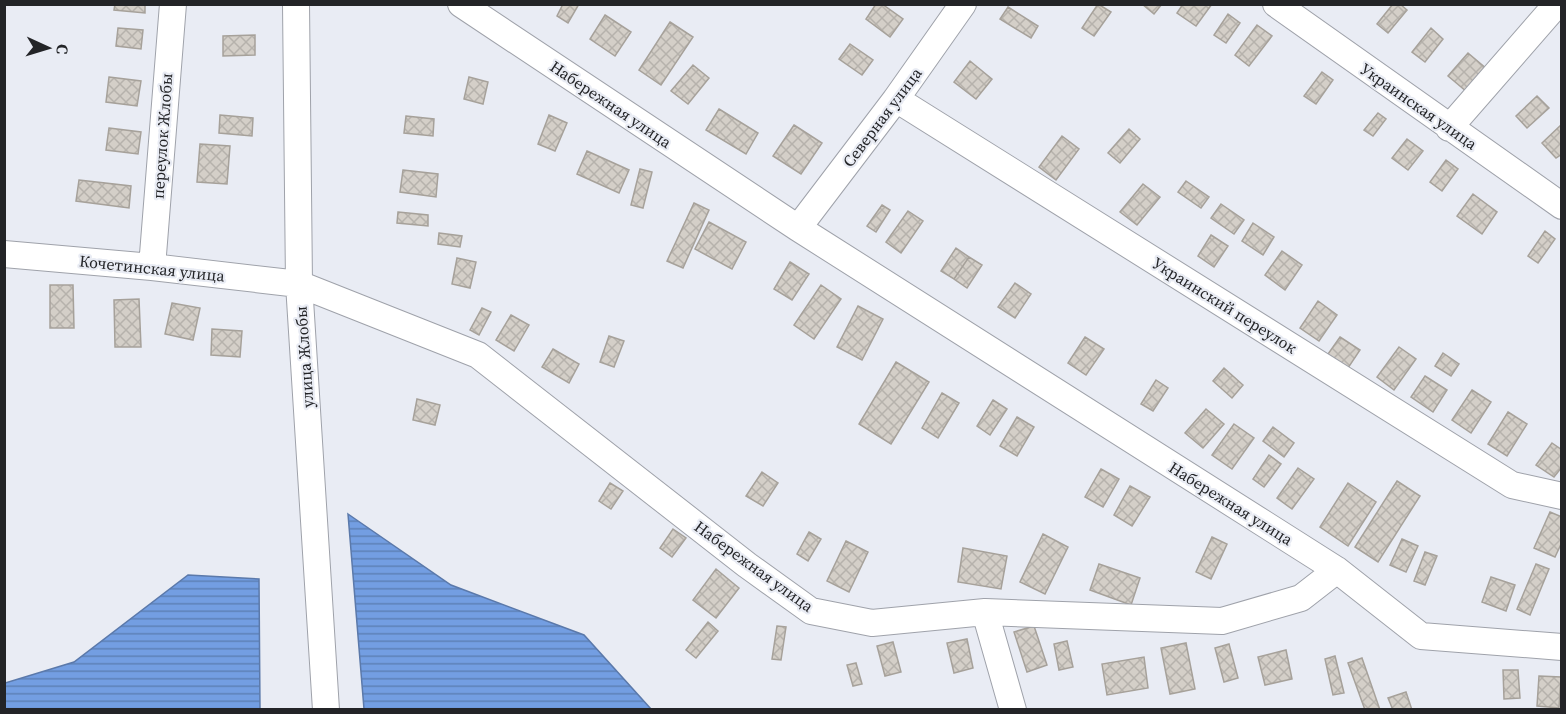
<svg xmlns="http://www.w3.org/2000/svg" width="1566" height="714" font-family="'Source Serif 4',serif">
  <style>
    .water { fill: url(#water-rules); stroke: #5b79aa; stroke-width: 1.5 }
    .building { fill: url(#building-cross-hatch); stroke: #a6a19a; stroke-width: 1.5 }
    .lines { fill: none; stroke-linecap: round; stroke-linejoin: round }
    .minor-casing { stroke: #9fa2aa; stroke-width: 28 }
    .minor { stroke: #fff; stroke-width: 26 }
    .labels { text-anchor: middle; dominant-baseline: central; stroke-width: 4.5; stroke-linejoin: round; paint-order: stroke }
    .street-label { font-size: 16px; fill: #232427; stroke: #e9ecf4 }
  </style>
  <defs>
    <pattern id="water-rules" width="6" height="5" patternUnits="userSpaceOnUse" patternTransform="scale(1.5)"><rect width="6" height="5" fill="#739ee2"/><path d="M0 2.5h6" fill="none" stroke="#5e81b7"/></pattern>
    <pattern id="building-cross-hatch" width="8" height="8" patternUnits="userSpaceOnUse" patternTransform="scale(1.5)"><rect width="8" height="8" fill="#d4cfc8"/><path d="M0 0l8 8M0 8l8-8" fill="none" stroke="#b6b2ac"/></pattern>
  </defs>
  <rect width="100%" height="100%" fill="#e9ecf4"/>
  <!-- water -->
  <path class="water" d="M348,514L451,585L584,635L651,709H364Z
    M188,575L259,579L260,709H5V683L74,662Z"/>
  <!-- building -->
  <path class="building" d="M115,4H145V13L114,10Z
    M563,4H579L568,23L557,16Z
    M876,4H882L903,19L890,37L866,19Z
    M1098,4L1111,12L1094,36L1082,28Z
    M1142,4H1162L1154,14Z
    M1183,4H1212L1196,26L1177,13Z
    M1393,4H1400L1407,10L1388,33L1377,24Z
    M1008,7L1038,26L1031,38L1000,19Z
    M1228,14L1240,23L1226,43L1214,35Z
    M605,15L631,32L615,56L590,39Z
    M670,22L693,37L661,85L639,70Z
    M1257,25L1272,36L1249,66L1235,55Z
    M118,28L143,30L141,49L116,46Z
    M1431,28L1443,39L1425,62L1412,52Z
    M255,35V55L223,56V36Z
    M850,44L873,60L862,75L839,59Z
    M1468,53L1487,69L1467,92L1448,76Z
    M970,61L992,79L976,99L954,82Z
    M693,65L709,78L688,104L671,91Z
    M1322,72L1333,80L1316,104L1304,96Z
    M109,77L141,81L137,106L106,102Z
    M469,77L488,82L483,104L464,99Z
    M1537,96L1549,108L1527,128L1516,116Z
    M719,109L758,133L746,154L706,130Z
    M1378,113L1386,119L1373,136L1364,130Z
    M220,115L253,118L252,136L219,133Z
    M549,115L567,123L555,151L538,144Z
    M406,116L434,119L433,136L404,133Z
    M1562,124V154L1556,158L1542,143Z
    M794,125L822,143L801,174L773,156Z
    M109,128L141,132L138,154L106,150Z
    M1129,129L1140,139L1120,163L1108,153Z
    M1062,136L1079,149L1056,180L1039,167Z
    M1407,139L1423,151L1408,170L1392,158Z
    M200,144L230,146L227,184L197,182Z
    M587,151L629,170L619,193L577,174Z
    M1446,160L1458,169L1442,191L1430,182Z
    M640,169L652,172L643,208L631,205Z
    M403,170L438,174L436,197L400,192Z
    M79,180L131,186L129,208L76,201Z
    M1186,181L1209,197L1201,208L1178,192Z
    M1143,184L1160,197L1137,225L1120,212Z
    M1473,194L1497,212L1482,234L1457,216Z
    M694,203L709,210L683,268L667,261Z
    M1221,204L1244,220L1234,234L1211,218Z
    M882,205L890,210L876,232L867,226Z
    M908,211L923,221L901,253L886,242Z
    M398,212L428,215V226L397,223Z
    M709,222L746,242L732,269L695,249Z
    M1253,223L1274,237L1263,255L1242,241Z
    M1545,231L1555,239L1538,263L1528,256Z
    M439,233L462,236L460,247L438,244Z
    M1211,235L1228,246L1214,267L1198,256Z
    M956,248L969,257L954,279L941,271Z
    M1282,251L1302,265L1285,290L1265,275Z
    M969,257L982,265L967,288L954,279Z
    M457,258L476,262L470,288L452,284Z
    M790,262L809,274L792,300L774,289Z
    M1015,283L1031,294L1015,318L998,307Z
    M50,285H73L74,328H50Z
    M821,285L841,299L814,339L794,325Z
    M139,299L141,347H115L114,300Z
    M1318,301L1337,315L1319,341L1300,328Z
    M172,303L200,308L193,340L165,334Z
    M858,306L883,319L862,360L837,347Z
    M482,308L491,312L479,335L470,330Z
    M511,315L529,325L514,351L496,340Z
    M212,329L242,331L240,357L211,355Z
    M609,336L624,341L614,367L600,362Z
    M1085,337L1104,349L1086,375L1068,363Z
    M1340,337L1360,350L1348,368L1328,354Z
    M1399,347L1416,359L1394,390L1377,377Z
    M553,349L579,364L569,383L542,367Z
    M1443,353L1459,364L1451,376L1435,366Z
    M896,362L929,382L891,444L859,424Z
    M1224,368L1243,385L1232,398L1213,381Z
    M1425,376L1447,390L1433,412L1411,397Z
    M1156,380L1168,388L1153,411L1141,404Z
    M1472,390L1491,402L1471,433L1452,420Z
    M942,393L959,403L938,438L922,428Z
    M417,399L440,405L435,425L413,420Z
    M993,400L1007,409L990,435L977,426Z
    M1206,409L1224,424L1203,448L1185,433Z
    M1508,412L1527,424L1507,456L1488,444Z
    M1017,417L1034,427L1017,456L1000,446Z
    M1234,424L1254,438L1232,469L1212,455Z
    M1273,427L1294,443L1284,457L1263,441Z
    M1552,443L1562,450V467L1554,477L1536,465Z
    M1269,455L1281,464L1264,487L1253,479Z
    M1298,468L1314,479L1292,509L1277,498Z
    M1101,469L1119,479L1103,507L1085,497Z
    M762,472L778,483L763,506L746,496Z
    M1397,481L1420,496L1378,562L1355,547Z
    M610,483L623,491L611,509L599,501Z
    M1348,483L1376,502L1348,546L1320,527Z
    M1130,486L1150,497L1132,526L1114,515Z
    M1550,512L1562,517V542L1555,557L1534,548Z
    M673,529L686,538L672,557L660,548Z
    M809,532L821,539L808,561L797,554Z
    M1043,534L1068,547L1045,594L1020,582Z
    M1212,537L1227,544L1211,579L1196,572Z
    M1402,539L1418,546L1406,572L1390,565Z
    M846,541L868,552L849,592L827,581Z
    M963,548L1007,556L1001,589L958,582Z
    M1425,552L1437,556L1425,585L1414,581Z
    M1099,564L1140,578L1131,605L1090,590Z
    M1536,564L1549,569L1530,615L1517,609Z
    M716,569L739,588L716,618L693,600Z
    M1491,577L1515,585L1506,611L1482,602Z
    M708,622L718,631L696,658L686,650Z
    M777,626L786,627L781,660L772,659Z
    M1034,626L1047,665L1027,672L1014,632Z
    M967,639L973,668L954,673L947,643Z
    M1067,641L1073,667L1059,670L1054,644Z
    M893,642L901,672L885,676L877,646Z
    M1186,643L1195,689L1170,694L1161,648Z
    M1229,644L1238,678L1224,682L1215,648Z
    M1286,650L1292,679L1265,685L1258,657Z
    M1335,656L1344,693L1333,695L1325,659Z
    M1144,657L1148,688L1107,695L1102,664Z
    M1362,658L1380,710H1365L1348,663Z
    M856,663L862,684L853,686L847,665Z
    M1503,670H1518L1520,698L1504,699Z
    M1539,676L1561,677L1559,708L1537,706Z
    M1406,692L1412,710H1393L1388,698Z"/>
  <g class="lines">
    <defs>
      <path id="minor" d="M296,4L299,284L326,710
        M461,4L798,228L1337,570L1421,636L1562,647
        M1276,4L1562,206
        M896,99L1512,485L1562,496
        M1449,128L1557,4
        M798,228L896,99L963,4
        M4,254L152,267L299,284L478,355L747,565L811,611L872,623L985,612L1222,621L1301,598L1337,570
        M152,267L173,4
        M985,612L1013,710"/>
    </defs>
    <!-- minor casing -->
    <use href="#minor" class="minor-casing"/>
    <!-- minor -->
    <use href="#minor" class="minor"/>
  </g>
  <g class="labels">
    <!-- street labels -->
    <g class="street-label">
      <text transform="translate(611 104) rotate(34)">Набережная улица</text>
      <text transform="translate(1419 106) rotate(35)">Украинская улица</text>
      <text transform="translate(882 117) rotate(-53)">Северная улица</text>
      <text transform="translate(162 136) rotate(-86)">переулок Жлобы</text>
      <text transform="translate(152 268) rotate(6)">Кочетинская улица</text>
      <text transform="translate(1225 305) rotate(32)">Украинский переулок</text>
      <text transform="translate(304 357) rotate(-94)">улица Жлобы</text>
      <text transform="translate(1231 503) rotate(32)">Набережная улица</text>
      <text transform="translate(754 566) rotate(36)">Набережная улица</text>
    </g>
  </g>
  <!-- border -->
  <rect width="1566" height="714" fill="none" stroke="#232427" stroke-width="12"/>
  <!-- north arrow -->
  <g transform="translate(48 48) rotate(94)" stroke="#e9ecf4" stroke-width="4.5" paint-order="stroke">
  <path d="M0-4.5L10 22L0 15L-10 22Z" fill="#232427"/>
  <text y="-9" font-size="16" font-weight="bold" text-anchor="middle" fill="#232427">С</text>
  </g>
</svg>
